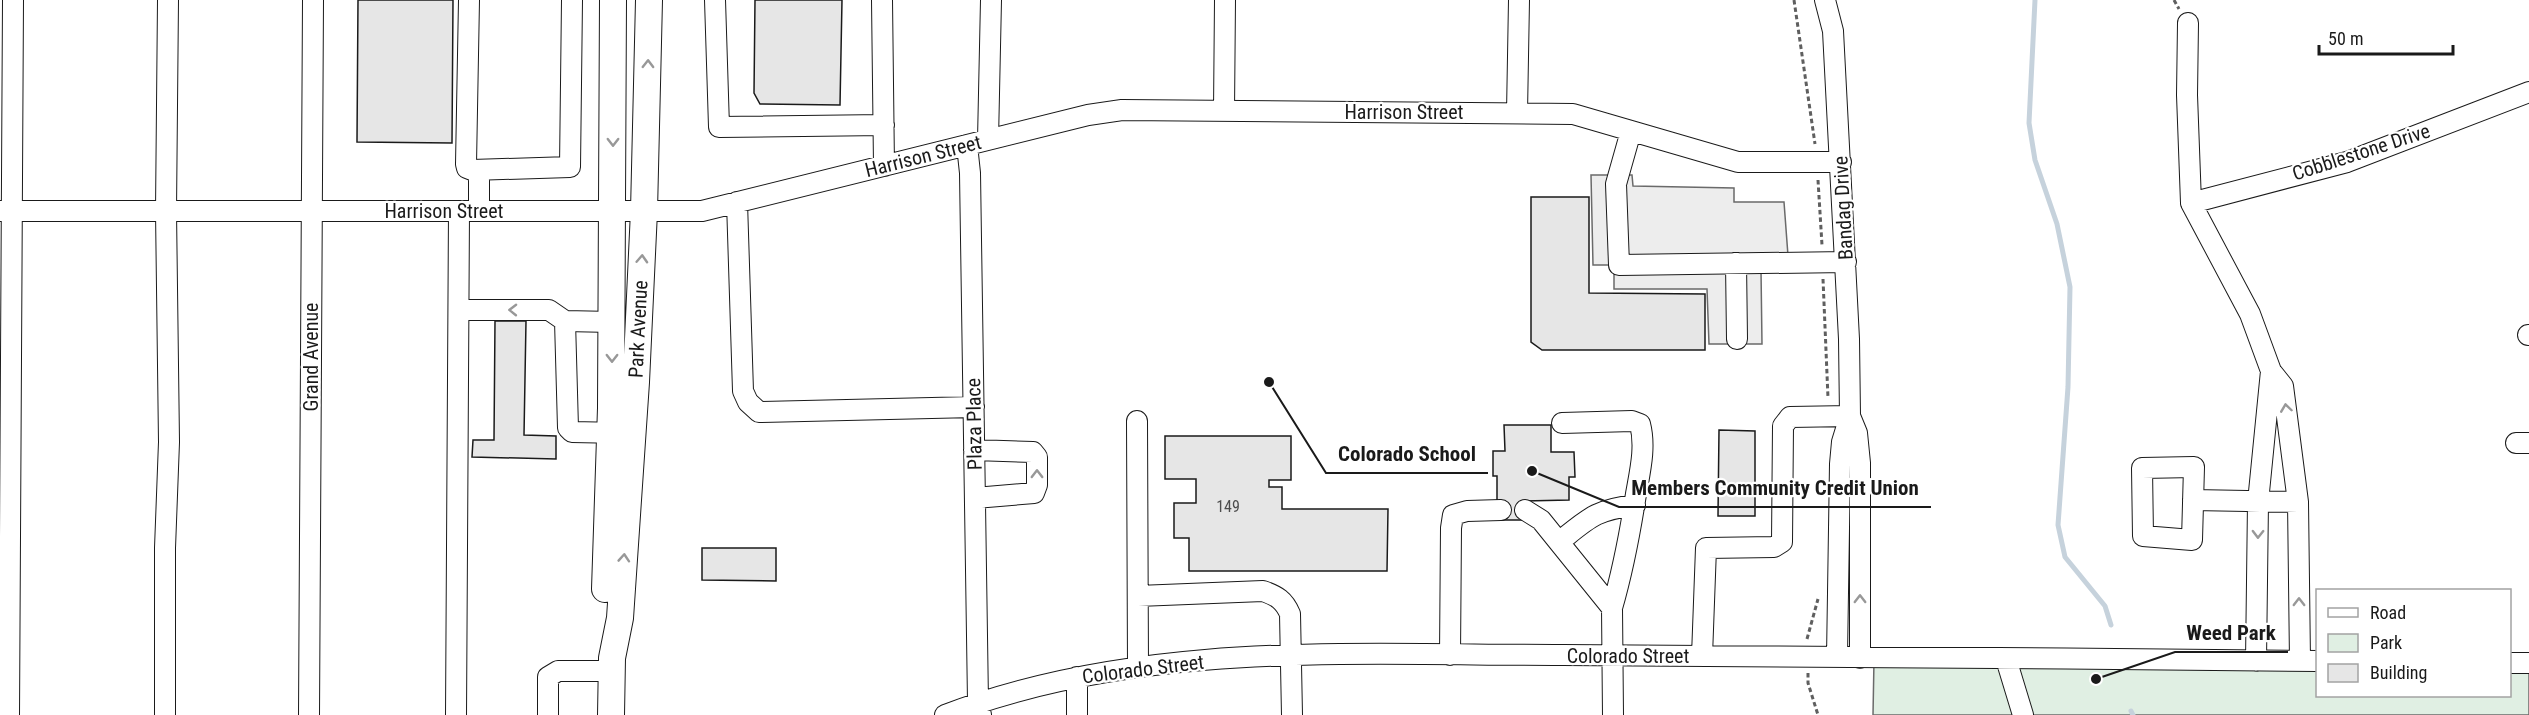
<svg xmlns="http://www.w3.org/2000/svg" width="2529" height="715" font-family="'Roboto Condensed',sans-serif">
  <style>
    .green { fill: #e0efe3; stroke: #6a6a6a; stroke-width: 1.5 }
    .parking { fill: #ededed; stroke: #6a6a6a; stroke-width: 1.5 }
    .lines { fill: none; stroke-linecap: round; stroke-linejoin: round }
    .stream { stroke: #c6d2dc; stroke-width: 5 }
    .building { fill: #e6e6e6; stroke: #1a1a1a; stroke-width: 1.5 }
    .minor-casing { stroke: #1a1a1a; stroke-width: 22 }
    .major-casing { stroke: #1a1a1a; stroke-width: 28 }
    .path { stroke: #5f5f5f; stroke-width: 3; stroke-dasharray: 4.5 3; stroke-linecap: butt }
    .minor { stroke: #fff; stroke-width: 20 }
    .major { stroke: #fff; stroke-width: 26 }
    .oneway { stroke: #989898 }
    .labels { text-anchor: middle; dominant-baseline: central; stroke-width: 4.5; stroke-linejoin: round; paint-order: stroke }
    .number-label { font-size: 16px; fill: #4d4d4d }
    .street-label { font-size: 20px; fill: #1a1a1a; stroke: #fff }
    .leader { fill: none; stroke: #1a1a1a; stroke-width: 2 }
    .callout-dot { fill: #1a1a1a; stroke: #fff; stroke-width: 2 }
    .callout-label { font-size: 21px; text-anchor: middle; font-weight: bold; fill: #1a1a1a; stroke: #fff; stroke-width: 4.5; stroke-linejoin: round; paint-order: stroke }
  </style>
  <rect width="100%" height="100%" fill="#fff"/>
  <!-- green -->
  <path class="green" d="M1874,660L2317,661L2318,696H2510V663H2529V715H1873Z"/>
  <!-- parking -->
  <path class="parking" d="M1591,175H1632L1633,186L1734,188V202H1784L1789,269L1761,270L1762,344H1709L1707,289H1614V273L1610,265H1593Z"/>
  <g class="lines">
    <!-- stream -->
    <path class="stream" d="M2035,0L2029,123L2035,160L2057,224L2070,287L2068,387L2058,525L2065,557L2105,606L2111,625
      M2131,711L2133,715"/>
  </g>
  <!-- building -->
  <path class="building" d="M358,0H453L452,143L357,142Z
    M755,0H842L840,105L760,104L754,93Z
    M1531,197H1589V293L1705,294V350H1542L1531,342Z
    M495,321H526L524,435L556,436V459L472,457L473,440H494Z
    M1504,425H1551V452H1574L1575,477H1569V500L1523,501V520H1502V501H1497V476H1493V451H1505Z
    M1719,430L1755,431V516H1718Z
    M1165,436H1291V480H1269V487H1282V509H1388L1387,571H1189V538H1174V503H1196V479H1165Z
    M702,548H776V581L702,580Z"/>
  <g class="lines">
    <defs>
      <path id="minor" d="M469,0L466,164L467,168L472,170L570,167L572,0
        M715,0L719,127L884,125
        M882,0L884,166
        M1825,0L1833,31L1849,339L1850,416L1842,442L1840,464L1837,657
        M2188,23L2187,95L2191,203L2250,314L2271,371L2283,386L2298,502L2300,661
        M1224,111L1225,0
        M1517,113L1519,0
        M1631,131L1616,184L1619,265L1846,262
        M988,140L991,0
        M967,145L970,173L978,702L981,715
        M479,170V211
        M737,202L743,391L748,402L759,412L974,407
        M2191,203L2347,162L2529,92
        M0,211H702L1088,115L1122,110L1573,114L1738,162H1841
        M1736,263L1737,339
        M459,310H549L565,321
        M612,322L565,321L568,428L572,432L622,433
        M2528,335H2529
        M1850,416L1857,433L1860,463V658
        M1137,421L1138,667
        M1562,423L1632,421L1640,424C1646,447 1640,471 1636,494C1630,533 1623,570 1612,608
        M2516,443H2529
        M974,450L1033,452L1037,457V485L1034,493L975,498
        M2194,467L2192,540L2143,536L2142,468Z
        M2193,500L2298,502
        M1525,510L1541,520L1612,608L1613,715
        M1559,542C1589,518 1595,510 1635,505
        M1138,596L1263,591C1277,596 1284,600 1290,614L1292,715
        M1450,655L1451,528L1453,515L1467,511L1501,510
        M1702,656L1706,548L1774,547L1782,542L1783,426L1790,417L1850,416
        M2006,659L2023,715
        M2256,661L2258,502L2271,371
        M2510,663H2529
        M1077,677V715
        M9,715L13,0
        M165,715V548L169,442L166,211L168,0
        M309,715L313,0
        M456,715L459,211
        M548,715V677L558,671H612
        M945,715C1140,640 1357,655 1562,655C1814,655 2066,659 2318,661"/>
      <path id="major" d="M605,589L611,408L613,0
        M611,715L612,658L620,618L636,382L644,211L649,0"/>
    </defs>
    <!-- minor casing -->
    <use href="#minor" class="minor-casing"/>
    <!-- major casing -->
    <use href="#major" class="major-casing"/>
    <!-- path -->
    <path class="path" d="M1794,0L1815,144
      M2174,0L2179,9
      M1818,180L1822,245
      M1823,279L1828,398
      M1807,639L1818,599
      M1808,673V683L1818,715"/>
    <!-- minor -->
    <use href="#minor" class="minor"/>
    <!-- major -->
    <use href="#major" class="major"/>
  </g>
  <!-- one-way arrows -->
  <defs><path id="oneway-chevron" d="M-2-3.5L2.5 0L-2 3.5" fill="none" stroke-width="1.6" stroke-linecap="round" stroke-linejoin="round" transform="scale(1.5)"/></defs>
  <g class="oneway">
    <use href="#oneway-chevron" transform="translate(648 64) rotate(-89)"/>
    <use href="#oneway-chevron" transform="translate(613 142) rotate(90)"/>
    <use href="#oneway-chevron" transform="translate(642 259) rotate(-87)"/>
    <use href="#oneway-chevron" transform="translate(513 310) rotate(-179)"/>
    <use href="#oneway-chevron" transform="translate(612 358) rotate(90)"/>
    <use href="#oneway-chevron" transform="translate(2286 408) rotate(-98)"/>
    <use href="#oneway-chevron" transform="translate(1037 474) rotate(-90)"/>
    <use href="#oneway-chevron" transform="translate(2258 534) rotate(91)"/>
    <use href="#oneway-chevron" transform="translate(624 558) rotate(-86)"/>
    <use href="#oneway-chevron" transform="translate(1860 599) rotate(-90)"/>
    <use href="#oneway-chevron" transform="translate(2299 602) rotate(-90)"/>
  </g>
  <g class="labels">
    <!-- number labels -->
    <g class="number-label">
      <text x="1228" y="506">149</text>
    </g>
    <!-- street labels -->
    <g class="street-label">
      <text x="1404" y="112">Harrison Street</text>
      <text transform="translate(2361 152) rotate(-18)">Cobblestone Drive</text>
      <text transform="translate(923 156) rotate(-14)">Harrison Street</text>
      <text transform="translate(1843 208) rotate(-93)">Bandag Drive</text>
      <text x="444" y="211">Harrison Street</text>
      <text transform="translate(638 329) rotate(-87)">Park Avenue</text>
      <text transform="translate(311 357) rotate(-90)">Grand Avenue</text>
      <text transform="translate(974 424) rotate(-91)">Plaza Place</text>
      <text x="1628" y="656">Colorado Street</text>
      <text transform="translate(1143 669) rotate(-7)">Colorado Street</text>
    </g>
  </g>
  <!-- callouts -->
  <path class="leader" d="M1269 382L1326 473H1488M1532 471L1619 507H1931M2096 679L2175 652H2288"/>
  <g class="callout-dot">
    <circle cx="1269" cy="382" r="6"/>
    <circle cx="1532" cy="471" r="6"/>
    <circle cx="2096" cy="679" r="6"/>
  </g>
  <g class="callout-label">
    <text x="1407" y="461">Colorado School</text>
    <text x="1775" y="495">Members Community Credit Union</text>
    <text x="2231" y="640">Weed Park</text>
  </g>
  <!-- legend -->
  <rect x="2316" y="589" width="195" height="108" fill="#ffffff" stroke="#a3a3a3" stroke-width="1.5"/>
  <rect x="2328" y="608" width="30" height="9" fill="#ffffff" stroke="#a3a3a3" stroke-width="1.5"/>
  <text x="2370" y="619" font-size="18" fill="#1a1a1a">Road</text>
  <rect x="2328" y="634" width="30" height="18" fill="#e0efe3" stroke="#a3a3a3" stroke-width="1.5"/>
  <text x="2370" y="649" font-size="18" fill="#1a1a1a">Park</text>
  <rect x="2328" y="664" width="30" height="18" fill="#e6e6e6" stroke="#a3a3a3" stroke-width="1.5"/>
  <text x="2370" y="679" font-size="18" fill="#1a1a1a">Building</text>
  <!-- scale -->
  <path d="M2319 45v9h134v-9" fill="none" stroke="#1a1a1a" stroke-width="3"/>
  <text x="2328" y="45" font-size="18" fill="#1a1a1a" stroke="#ffffff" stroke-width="4.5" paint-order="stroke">50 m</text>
</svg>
